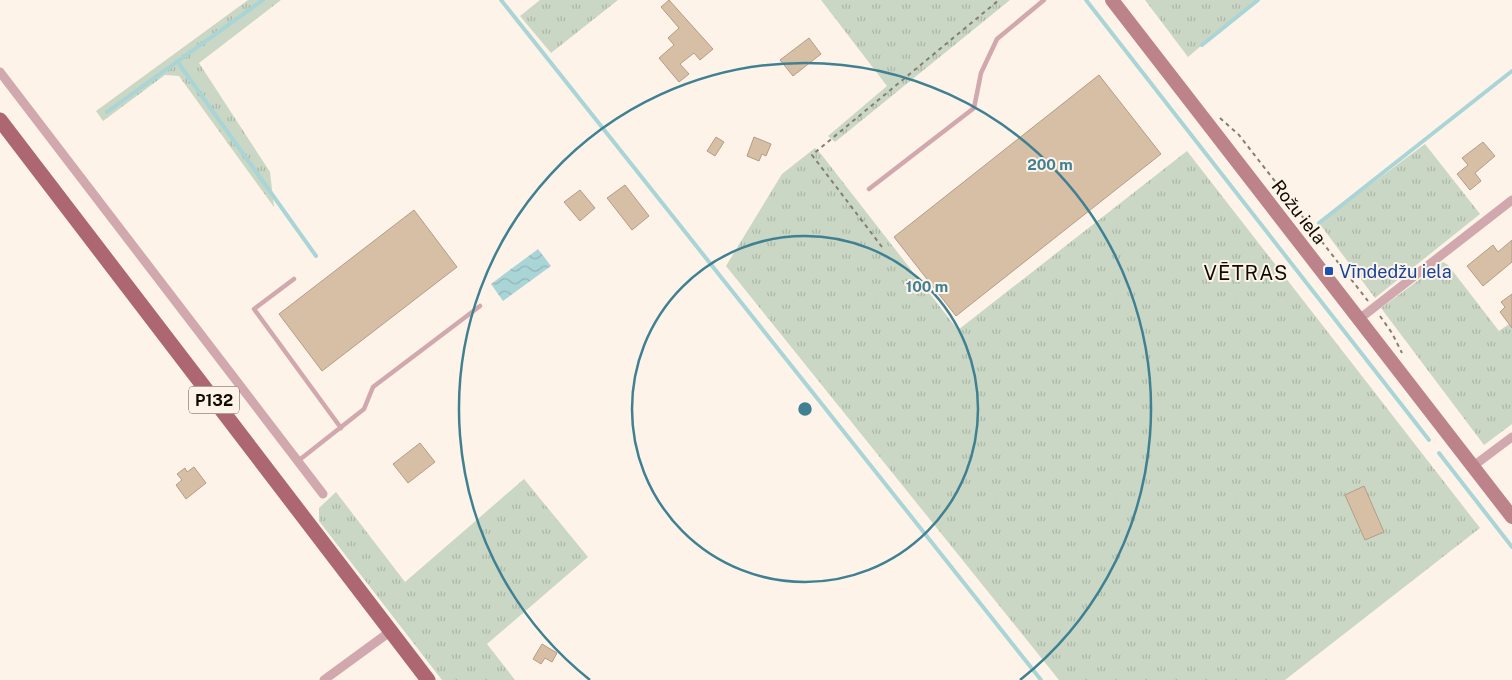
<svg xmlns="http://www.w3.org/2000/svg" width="1512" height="680" font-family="'Public Sans',sans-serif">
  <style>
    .grass { fill: url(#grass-tufts) }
    .water { fill: url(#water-waves) }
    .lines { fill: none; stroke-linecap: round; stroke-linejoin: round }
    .stream { stroke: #aad5d7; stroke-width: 4 }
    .building { fill: #d7bfa5; stroke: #b39d85 }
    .path { stroke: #867d75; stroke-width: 2; stroke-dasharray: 4 4; stroke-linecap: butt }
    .lane { stroke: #d0a8ad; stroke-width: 4.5 }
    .street { stroke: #d0a8ad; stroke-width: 9 }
    .secondary { stroke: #bc838b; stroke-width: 14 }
    .primary { stroke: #ac6772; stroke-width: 15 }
    .ring { fill: none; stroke: #3f8193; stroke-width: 2.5 }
    .transit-dot { fill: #1a4fb4; stroke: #fdf3e9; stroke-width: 2 }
    .labels { text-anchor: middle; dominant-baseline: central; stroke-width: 4; stroke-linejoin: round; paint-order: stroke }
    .shield { fill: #fdf3e9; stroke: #585048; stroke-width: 1 }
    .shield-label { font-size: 16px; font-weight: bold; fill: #110a03 }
    .street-label { font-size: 18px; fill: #110a03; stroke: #fdf3e9 }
    .transit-label { font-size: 18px; fill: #164399; stroke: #fdf3e9; text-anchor: start }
    .quarter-label { font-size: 20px; letter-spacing: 1px; fill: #110a03; stroke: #fdf3e9 }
    .centre { fill: #3f8193; stroke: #fdf3e9; stroke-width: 2.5 }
    .ring-label { font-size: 15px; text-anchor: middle; font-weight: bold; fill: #3f8193; stroke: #fdf3e9; stroke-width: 4; stroke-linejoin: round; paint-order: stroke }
  </style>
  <defs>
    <pattern id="grass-tufts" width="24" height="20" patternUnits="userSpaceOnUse" patternTransform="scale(1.25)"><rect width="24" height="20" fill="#c9d7c4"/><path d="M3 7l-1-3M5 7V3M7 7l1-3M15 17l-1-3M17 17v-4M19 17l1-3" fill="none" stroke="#acb7a7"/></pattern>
    <pattern id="water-waves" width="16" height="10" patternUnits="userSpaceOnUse" patternTransform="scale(1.25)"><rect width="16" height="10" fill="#aad5d7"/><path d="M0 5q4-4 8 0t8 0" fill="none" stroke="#91b6b7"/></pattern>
  </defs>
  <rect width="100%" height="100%" fill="#fdf3e9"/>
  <!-- grass -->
  <path class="grass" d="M248,0H281L199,63L270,172L274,207L179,76L165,75L103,121L96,111Z
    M540,0H618L551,53L520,16Z
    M821,0H1010L835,142L828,136L887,86Z
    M1145,0H1258L1202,45L1188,57Z
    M1425,144L1480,214L1375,298L1319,223Z
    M815,148L821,154L958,330L1187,151L1480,528L1285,680H1059L726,266L782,174Z
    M1443,262L1448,265L1499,331L1512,322V424L1484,445L1381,308Z
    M524,479L588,557L487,644L515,680H442L319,521V508L336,492L405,582Z"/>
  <!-- water -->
  <path class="water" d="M538,249L551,266L503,301L491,284Z"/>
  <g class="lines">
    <!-- stream -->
    <path class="stream" d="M501,0L1041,680
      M1086,0L1429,440
      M1202,45L1258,0
      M177,61L316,256
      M107,112L263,0
      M1319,223L1512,71
      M1439,453L1512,547"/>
  </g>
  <!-- building -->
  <path class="building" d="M669,0L713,49L700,60L694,53L680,64L689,74L679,82L659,58L674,45L668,38L679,28L661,7Z
    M809,38L821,54L793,76L780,60Z
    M1099,75L1161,154L956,316L894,237Z
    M716,137L724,142L715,156L707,151Z
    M754,137L771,144L766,156L762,154L759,161L747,156Z
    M1483,142L1495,156L1475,173L1481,181L1470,190L1457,174L1468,165L1462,158Z
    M625,185L649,216L632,230L607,198Z
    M580,190L595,208L580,221L564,202Z
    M414,210L457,267L322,371L279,314Z
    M1512,240V262L1483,286L1467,266L1493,245L1498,252Z
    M1512,294V328L1500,312L1505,307L1501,302Z
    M420,443L435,462L408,483L393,464Z
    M194,467L206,483L186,499L176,485L182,480L177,474L185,468L187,472Z
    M1364,486L1384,532L1365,540L1345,495Z
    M542,644L557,653L552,662L545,658L541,664L533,659Z"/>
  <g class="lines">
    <!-- path -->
    <path class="path" d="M1220,118L1239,135L1368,301
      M882,247L812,155L999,0
      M1380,316L1392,333L1402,353"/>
    <!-- lane -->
    <path class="lane" d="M869,189L974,108L981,73L997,39L1044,0
      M294,279L254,309L341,428
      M298,461L364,409L373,387L480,306"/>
    <!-- street -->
    <path class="street" d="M0,72L323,494
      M1358,320L1512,200
      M1472,467L1512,437
      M324,680L391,631"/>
    <!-- secondary -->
    <path class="secondary" d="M1112,0L1512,517"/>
    <!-- primary -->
    <path class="primary" d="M0,120L428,680"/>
  </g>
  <!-- distance rings -->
  <g class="ring">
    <circle cx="805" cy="409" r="173"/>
    <path d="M590 680A346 346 0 1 1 1020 680"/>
  </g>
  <!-- markers -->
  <rect class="transit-dot" x="1324" y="266" width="10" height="10" rx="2.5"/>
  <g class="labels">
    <!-- shield labels -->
    <rect class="shield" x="189" y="386.5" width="50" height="27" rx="4"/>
    <g class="shield-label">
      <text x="214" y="400">P132</text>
    </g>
    <!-- street labels -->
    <g class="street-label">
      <text transform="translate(1299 212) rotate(52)">Rožu iela</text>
    </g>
    <!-- transit labels -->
    <g class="transit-label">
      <text x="1339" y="271">Vīndedžu iela</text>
    </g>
    <!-- quarter labels -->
    <g class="quarter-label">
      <text x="1246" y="273">VĒTRAS</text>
    </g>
  </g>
  <circle cx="805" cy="409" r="8" class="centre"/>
  <g class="ring-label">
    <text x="1050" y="170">200 m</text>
    <text x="927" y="292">100 m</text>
  </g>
</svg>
